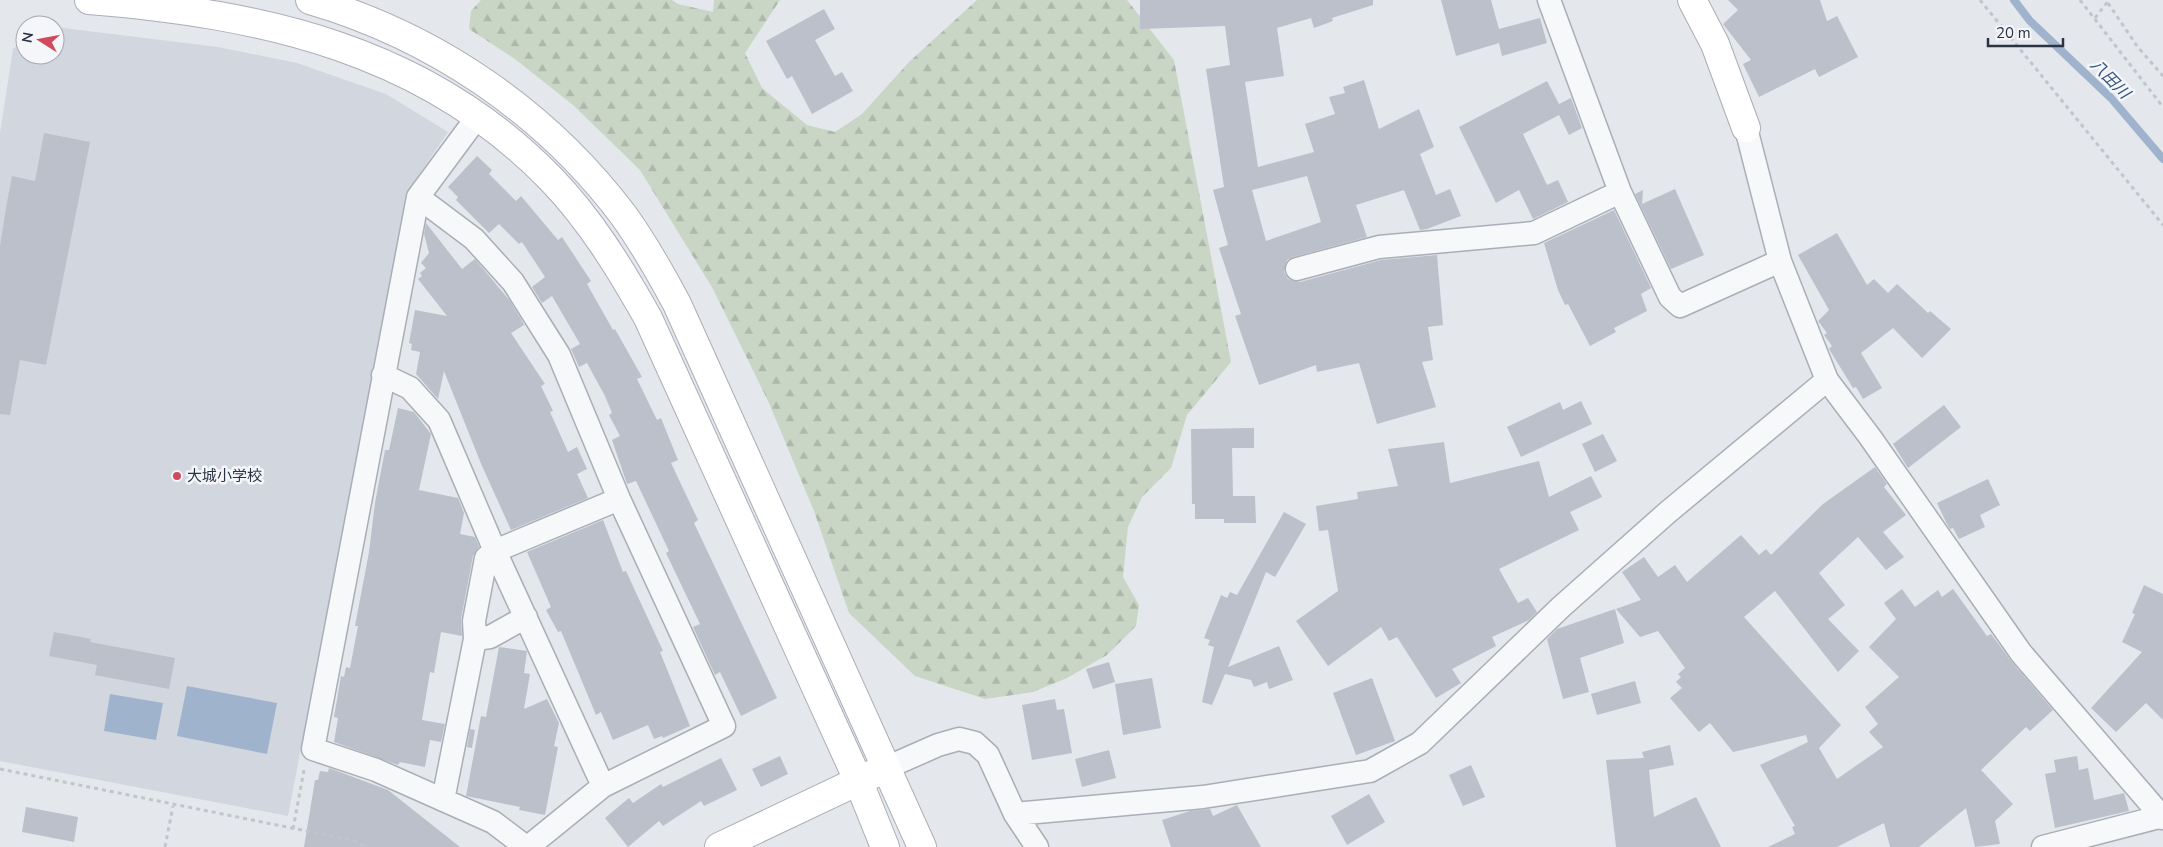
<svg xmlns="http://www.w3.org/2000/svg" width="2163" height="847" font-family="'Nunito Sans','Noto Sans JP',sans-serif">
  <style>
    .built { fill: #d2d6de }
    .forest { fill: url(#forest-firs) }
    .water { fill: #9fb4cc }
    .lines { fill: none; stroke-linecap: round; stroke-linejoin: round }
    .stream { stroke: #9fb4cc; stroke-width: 8 }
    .building { fill: #bbc0ca; fill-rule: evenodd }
    .street-casing { stroke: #a9aeb7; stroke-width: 25 }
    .secondary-casing { stroke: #a9aeb7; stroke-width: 30 }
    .path { stroke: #c2c5cb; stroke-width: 3; stroke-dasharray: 4 4; stroke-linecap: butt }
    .street { stroke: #f7f8fa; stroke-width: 22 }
    .secondary { stroke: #fff; stroke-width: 28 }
    .poi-dot { fill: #d1495b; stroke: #f4f6f9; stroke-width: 2 }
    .labels { text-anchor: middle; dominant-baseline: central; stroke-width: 5; stroke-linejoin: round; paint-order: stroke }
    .poi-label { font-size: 15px; fill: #2b3445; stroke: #f4f6f9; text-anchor: start }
    .water-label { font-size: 16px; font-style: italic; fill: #34527a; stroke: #f4f6f9 }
  </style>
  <defs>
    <pattern id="forest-firs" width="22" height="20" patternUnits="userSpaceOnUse" patternTransform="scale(1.25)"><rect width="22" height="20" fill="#c9d6c5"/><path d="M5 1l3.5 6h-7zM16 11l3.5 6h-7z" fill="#adb8ab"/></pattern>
  </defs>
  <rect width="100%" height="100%" fill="#e4e7ec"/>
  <!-- built -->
  <path class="built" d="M55,27L218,47L297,63L386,94L448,132L407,192L288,816L0,761V133L13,49L25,40V55H55Z"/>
  <!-- forest -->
  <path class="forest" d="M481,0H672L678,4L713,12L714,0H780L745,53L762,88L807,125L835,132L862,114L909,62L977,0H1127L1174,60L1231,362L1187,415L1171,468L1142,497L1128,527L1123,577L1139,605L1136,626L1107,655L1067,678L1033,692L985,699L915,676L849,613L814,511L769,403L713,289L640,170L573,105L515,59L469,29L471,11Z"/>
  <!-- water -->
  <path class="water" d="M187,686L277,703L267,754L177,736Z
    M110,694L163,703L156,740L104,731Z"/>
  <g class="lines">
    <!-- stream -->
    <path class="stream" d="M2014,0L2030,21L2111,98L2163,159"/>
  </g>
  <!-- building -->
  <path class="building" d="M1140,0H1373V5L1332,18L1333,21L1314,28L1311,18L1277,28L1284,76L1245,82L1258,167L1314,152L1305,124L1335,114L1329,97L1345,93L1343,87L1364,80L1379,129L1419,109L1434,147L1420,154L1436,195L1450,189L1461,216L1427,229L1420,230L1404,190L1356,205L1367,237L1293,257L1287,260L1284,272L1288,279L1300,282L1381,260L1437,255L1443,325L1428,327L1433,360L1422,362L1436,407L1377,424L1359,363L1317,372L1316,365L1259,385L1235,316L1241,314L1219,248L1228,245L1213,190L1224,187L1206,69L1230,65L1225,26L1140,29ZM1307,176L1321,222L1266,241L1252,190Z
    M1441,0H1491L1499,29L1540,18L1547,43L1502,56L1499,43L1456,56Z
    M1728,0H1820L1827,21L1837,16L1858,57L1819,77L1815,69L1759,97L1743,64L1751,60L1723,24L1738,10Z
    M824,9L835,29L815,40L835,76L842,72L853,91L812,114L792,76L787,79L766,41Z
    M1547,81L1559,104L1571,98L1582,128L1569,135L1559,115L1523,134L1547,185L1558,180L1568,202L1533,219L1519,190L1496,203L1459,127Z
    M44,133L90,142L46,365L20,360L10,415L0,414V246L6,208L12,176L35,181Z
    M477,156L492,170L489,174L516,201L521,196L558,240L562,237L591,281L587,284L613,330L615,329L642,377L637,379L657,420L661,418L678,460L671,463L698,520L694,523L777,698L741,716L720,672L715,675L693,627L700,624L666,553L669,551L636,481L627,484L612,440L620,436L609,415L612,413L605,396L587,363L579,367L571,349L580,344L552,296L542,303L532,287L545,277L522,242L519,244L499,224L489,233L456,200L458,197L448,187Z
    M1675,189L1704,255L1671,269L1635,194L1643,190L1642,204Z
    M1614,210L1651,288L1641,294L1647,311L1614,328L1616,332L1590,346L1568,304L1565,305L1558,290L1544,243Z
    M426,223L462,269L475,259L510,301L521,319L524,325L511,333L545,384L541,386L553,411L550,412L568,452L577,447L587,469L577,474L588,498L511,530L482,466L444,371L438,399L416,374L420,352L411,350L412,344L409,343L415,310L447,316L418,279L422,276L420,273L426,268L421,263L429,253L424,234Z
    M1837,233L1867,285L1874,279L1888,293L1897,284L1928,313L1930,311L1951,329L1922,358L1893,328L1861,353L1882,388L1863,399L1856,387L1853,388L1829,349L1832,346L1824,335L1827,333L1818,321L1829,310L1798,255Z
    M1581,401L1592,424L1521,457L1507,427L1560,402L1563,410Z
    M1944,405L1961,427L1908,468L1893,444Z
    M398,408L414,412L431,434L419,490L458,498L464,513L460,534L475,537L479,547L473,556L461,619L462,636L441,632L434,673L430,672L422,720L445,724L441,742L430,740L425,767L400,762L398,765L334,742L338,718L334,717L341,676L344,677L346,667L350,668L358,626H355L369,552L375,503L385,450H389Z
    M1254,428V448H1232L1233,496H1255L1256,523H1224V519H1195V504H1192L1191,429Z
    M1603,434L1617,461L1595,472L1582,444Z
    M1444,442L1450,483L1539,461L1549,497L1591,476L1602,497L1570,512L1579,530L1499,569L1518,603L1528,598L1537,612L1529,620L1492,637L1496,646L1452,669L1461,683L1436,698L1397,637L1389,641L1381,627L1328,666L1296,621L1338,591L1328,530L1319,531L1316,506L1358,499L1357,492L1398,486L1388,449Z
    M1875,467L1887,484L1884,487L1906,515L1883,532L1904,557L1886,570L1858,537L1819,573L1845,605L1828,619L1859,651L1838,672L1775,591L1744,617L1841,725L1819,748L1837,779L1883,747L1869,732L1878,724L1865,707L1899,677L1869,647L1896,619L1884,603L1902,589L1915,607L1938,590L1942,597L1953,589L1987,636L1991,634L2011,661L2053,710L2030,731L2026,727L1981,770L2013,804L1995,821L2000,844L1975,847L1966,808L1919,847H1890L1884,823L1837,847H1768L1795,834L1792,827L1795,826L1760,765L1808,742L1806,735L1733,752L1710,723L1699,732L1670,698L1682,688L1676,682L1681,677L1678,674L1685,668L1658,631L1640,637L1616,609L1641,600L1622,572L1644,557L1658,577L1675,565L1687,582L1741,535L1759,555L1766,549L1771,555L1823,504Z
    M1988,479L2000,505L1980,515L1985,527L1959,539L1953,528L1950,529L1946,522L1937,503Z
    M1284,512L1306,524L1275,577L1266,572L1228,667L1279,646L1293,680L1269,689L1267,682L1254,687L1251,680L1225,674L1212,705L1202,702L1214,647L1208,645L1210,640L1204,638L1221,595L1227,598L1230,592L1237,595Z
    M603,520L623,572L626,571L663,651L660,652L690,726L663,738L662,736L654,739L648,725L613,740L601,712L596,715L561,631L558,632L546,610L551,607L527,552Z
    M2144,585L2163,594V720L2146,703L2116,732L2091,708L2142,652L2122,642L2135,614L2132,613Z
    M1615,609L1624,643L1580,658L1589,692L1563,699L1547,639L1557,629Z
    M54,632L91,639L90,642L175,658L169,689L95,675L97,665L49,656Z
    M499,647L527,651L524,673L530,674L524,709L547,699L559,723L554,746L558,747L545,815L519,810L520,807L466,796L481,716L486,717Z
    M1109,662L1115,682L1093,689L1086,669Z
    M1152,678L1161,728L1123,735L1115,684Z
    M1372,678L1395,741L1356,755L1333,693Z
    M1635,681L1641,703L1597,715L1591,694Z
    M1055,699L1057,710L1064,709L1072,753L1032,760L1022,705Z
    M470,729L475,730L472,748L467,747Z
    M1670,745L1674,765L1649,770L1654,817L1696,797L1721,847H1616L1606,760L1644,758L1642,752Z
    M1109,750L1116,778L1082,787L1075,759Z
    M780,756L788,774L761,787L752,769Z
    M2077,756L2079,770L2088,768L2094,800L2124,793L2129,811L2055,828L2045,774L2056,772L2054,760Z
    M721,758L737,790L704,806L701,801L663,826L659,821L628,847L605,818L629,798L633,803L661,784L663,787Z
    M1471,765L1485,797L1463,806L1449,775Z
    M329,768L388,790L460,847H304L315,780H318L320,771L328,772Z
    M1369,794L1385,822L1347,845L1331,816Z
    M1237,805L1261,847H1171L1162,820L1190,811L1210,809L1213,816Z
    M26,807L78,817L74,842L22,832Z"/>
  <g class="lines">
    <defs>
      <path id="street" d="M1549,0L1620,192L1670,297L1680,306L1780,261
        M478,116L418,197L313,749L376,770L493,822L526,847
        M1746,128L1780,261L1827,380L1870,437L2021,653L2163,818
        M418,197L474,239L513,282L559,355L619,499L724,726L603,786L528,847
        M1297,269L1379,247L1534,233L1620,192
        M383,375L410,388L439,420L495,551L603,786
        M475,639L490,637L526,617
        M888,767L938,745L959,739L975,743L988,755L1015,814L1037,847
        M443,800L475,639L474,621L486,558L495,551L619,499
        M1015,814L1203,797L1370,771L1420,743L1561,607L1668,512L1827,380
        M2043,847L2163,816"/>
      <path id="secondary" d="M89,0C262,14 425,49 551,179C590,219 621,270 648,318L858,780L885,847
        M310,0C434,36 546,112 624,216C644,244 661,274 677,304L922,847
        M1692,0L1715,44L1746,128
        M719,847L875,773"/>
    </defs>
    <!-- street casing -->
    <use href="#street" class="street-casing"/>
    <!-- secondary casing -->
    <use href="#secondary" class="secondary-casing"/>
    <!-- path -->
    <path class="path" d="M1980,0L2163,225
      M2080,0L2163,107
      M2108,3L2137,46L2163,76
      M2095,18L2109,0
      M0,769L356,841L365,847
      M293,829L304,770
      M165,847L173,806"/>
    <!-- street -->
    <use href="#street" class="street"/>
    <!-- secondary -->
    <use href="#secondary" class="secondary"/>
  </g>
  <!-- markers -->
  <circle class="poi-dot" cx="177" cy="476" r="5"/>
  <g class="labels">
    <!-- poi labels -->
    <g class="poi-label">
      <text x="187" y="476">大城小学校</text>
    </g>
    <!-- water labels -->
    <g class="water-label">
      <text transform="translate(2110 79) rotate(45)">八田川</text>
    </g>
  </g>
  <!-- north arrow -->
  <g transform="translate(40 40) rotate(281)"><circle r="24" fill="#f4f6f9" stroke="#a4a8b1"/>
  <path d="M0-4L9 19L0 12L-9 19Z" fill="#d1495b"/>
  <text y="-8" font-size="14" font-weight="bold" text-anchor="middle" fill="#2b3445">N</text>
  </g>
  <!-- scale -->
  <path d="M1988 38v8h75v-8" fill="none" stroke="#2b3445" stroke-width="2.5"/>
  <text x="1996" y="38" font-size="15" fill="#2b3445" stroke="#f4f6f9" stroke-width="4" paint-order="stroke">20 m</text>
</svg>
